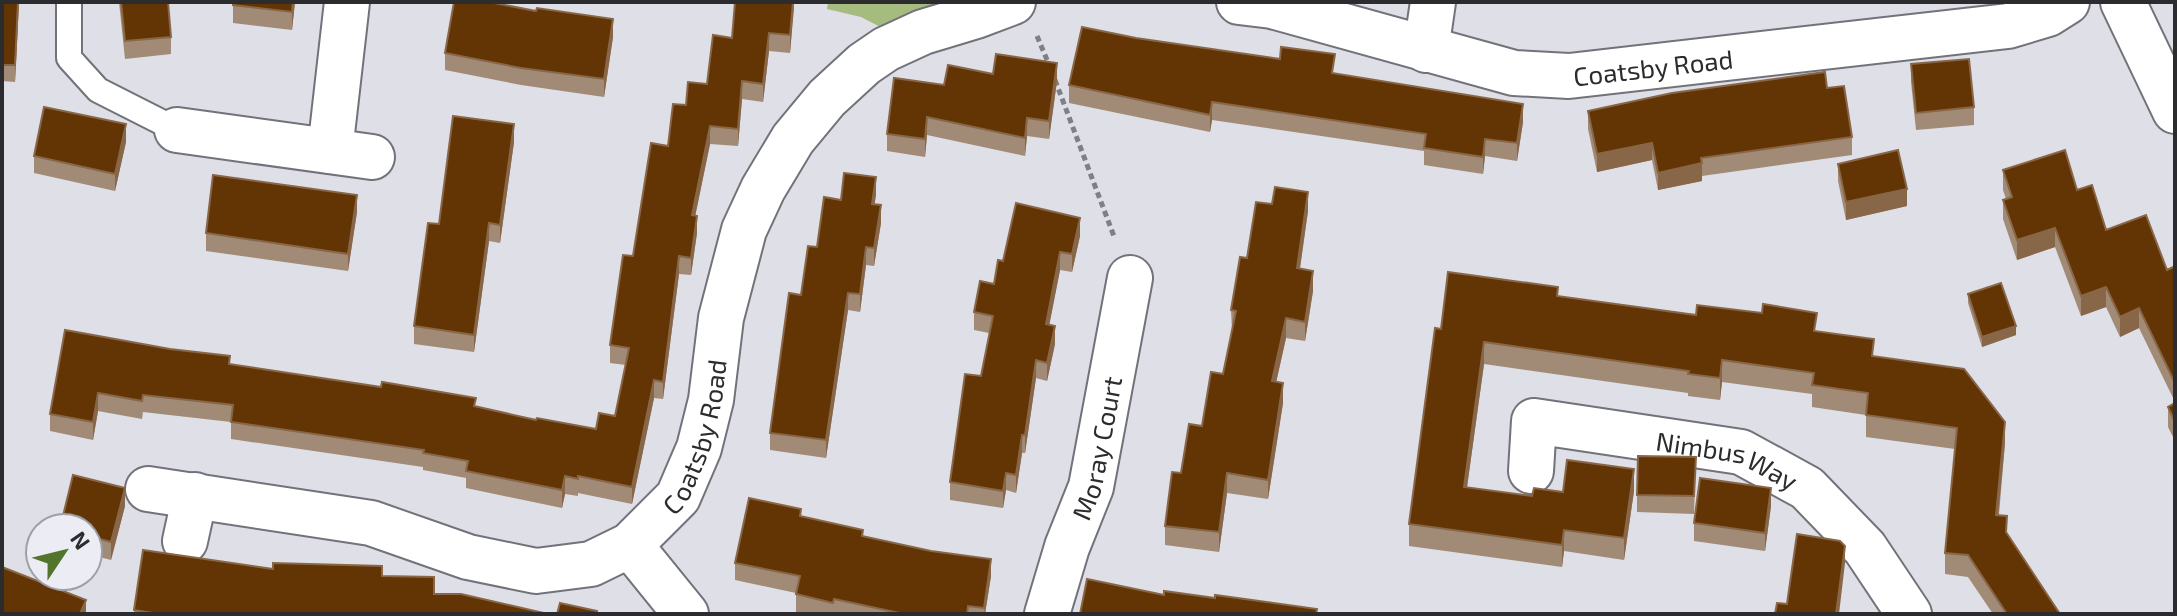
<svg xmlns="http://www.w3.org/2000/svg" width="2177" height="616" font-family="'Exo 2',sans-serif">
  <style>
    .green { fill: #a6bc7f }
    .lines { fill: none; stroke-linecap: round; stroke-linejoin: round }
    .service-casing { stroke: #72727a; stroke-width: 28 }
    .minor-casing { stroke: #72727a; stroke-width: 48 }
    .tertiary-casing { stroke: #72727a; stroke-width: 48 }
    .path { stroke: #7f7f85; stroke-width: 5; stroke-dasharray: 6 4; stroke-linecap: butt }
    .service { stroke: #fff; stroke-width: 24 }
    .minor { stroke: #fff; stroke-width: 44 }
    .tertiary { stroke: #fff; stroke-width: 44 }
    .wall { fill: #a18a76 }
    .shaded-wall { fill: #886748 }
    .building { fill: #633404; stroke: #886748; stroke-width: 2 }
    .labels { text-anchor: middle; dominant-baseline: central; stroke-width: 8; stroke-linejoin: round; paint-order: stroke }
    .street-label { font-size: 26px; fill: #2c2c2f; stroke: #ececf5 }
  </style>
  <rect width="100%" height="100%" fill="#dfdfe8"/>
  <!-- green -->
  <path class="green" d="M828,2H955L886,30L861,17L827,9Z"/>
  <g class="lines">
    <defs>
      <path id="service" d="M69,4V58L98,90L177,130"/>
      <g id="minor">
        <path id="s1" d="M1239,2L1272,6L1514,73L1569,76L2008,26L2048,14L2067,2"/>
        <path d="M1426,50L1433,2"/>
        <path d="M177,130L372,157"/>
        <path d="M330,151L347,2"/>
        <path id="s2" d="M1531,471L1534,421L1741,452L1807,488L1865,548L1909,614"/>
        <path id="s3" d="M148,489L371,523L468,557L536,571L591,564L630,545L678,497L699,448L711,400L721,318L744,230L763,189L793,139L827,98L864,64L886,49L923,32L976,16L1013,2"/>
        <path d="M185,541L195,495"/>
        <path d="M630,545L686,614"/>
        <path id="s4" d="M1047,614L1067,547L1091,487L1130,278"/>
      </g>
      <path id="tertiary" d="M2123,2L2175,111"/>
    </defs>
    <!-- service casing -->
    <use href="#service" class="service-casing"/>
    <!-- minor casing -->
    <use href="#minor" class="minor-casing"/>
    <!-- tertiary casing -->
    <use href="#tertiary" class="tertiary-casing"/>
    <!-- path -->
    <path class="path" d="M1037,36L1050,67
      M1055,80L1115,239"/>
    <!-- service -->
    <use href="#service" class="service"/>
    <!-- minor -->
    <use href="#minor" class="minor"/>
    <!-- tertiary -->
    <use href="#tertiary" class="tertiary"/>
  </g>
  <!-- wall -->
  <path class="wall" d="M2,2H19L15,82L2,81Z
    M119,2H168L171,37V54L125,59Z
    M233,2H295L292,30L233,23Z
    M794,2L790,53L769,51L763,102L742,99L738,146L710,144L695,215L697,233L691,275L679,274L663,399L654,398L632,504L578,493V496L565,494L562,508L466,488V478L423,470V467L231,439V422L143,412L142,419L98,411L93,440L50,431V414L65,330L230,364L476,406L536,420L596,429L615,416L626,365L610,363V345L633,256L668,146L686,105L707,84L732,38Z
    M613,37L604,97L521,85L445,70V53Z
    M1136,38L1334,74L1523,122L1517,161L1485,156L1483,174L1424,165V151L1212,120L1210,132L1069,103V85Z
    M1911,64L1974,107V125L1916,130L1911,82Z
    M993,74L1057,81L1049,139L1027,136L1025,156L927,135L925,157L887,151V134L944,85Z
    M1827,88L1852,137V155L1702,176V181L1658,190L1652,160L1597,172L1588,129V111Z
    M126,142L115,191L34,173V156Z
    M514,142L500,243L489,241L474,352L414,344V326L439,224Z
    M1838,164L1907,206L1846,220L1838,181Z
    M2003,170L2077,190L2106,230L2167,270L2175,271V402L2139,328L2120,337L2106,307L2081,316L2055,247L2017,260L2003,219V200L2006,199L2003,190Z
    M876,195L874,205L881,223L874,266L866,265L860,312L848,310L826,458L770,450V433L801,295L841,200Z
    M1308,211L1300,269L1313,291L1305,341L1286,338L1276,382L1283,403L1268,499L1227,493L1219,552L1165,545V526L1181,473L1202,426L1223,374L1232,330L1231,310L1247,258Z
    M357,212L348,271L206,251V233Z
    M1080,236L1072,272L1060,270L1049,325L1055,344L1047,381L1036,378L1025,453H1022L1016,493L1006,490L1003,508L950,500V482L981,376L989,333L974,330V312L994,284L1003,261Z
    M1968,294L2016,335L1982,347L1968,303Z
    M1558,296L1817,331L1874,356L2005,443L1999,515L2007,534L2060,614H1993L1968,577L1945,574V553L1955,449L1866,437V415L1812,407V394L1722,382L1720,400L1688,396V393L1484,364L1467,487L1532,496L1563,492L1634,491L1624,560L1564,551L1562,567L1409,546V524L1441,329Z
    M2175,403V441L2168,427V407Z
    M1696,457L1694,514L1637,512V495Z
    M125,506L111,560L88,554V528Z
    M1771,506L1765,551L1694,541V523Z
    M801,516L991,576L985,614H806L796,612V593L735,580V563Z
    M273,569L382,576L434,594L548,614H134V610Z"/>
  <!-- shaded-wall -->
  <path class="shaded-wall" d="M18,2H19L15,82V65Z
    M293,2H295L292,30V12Z
    M793,2L794,8L790,53V35Z
    M613,19V37L604,97V79Z
    M769,33V51L763,102V84Z
    M1057,63V81L1049,139V121Z
    M742,81V99L738,146V129Z
    M1212,102V120L1210,132V115Z
    M1523,104V122L1517,161V143Z
    M927,117V135L925,157V139Z
    M1027,118V136L1025,156V138Z
    M126,124V142L115,191V174Z
    M514,124V142L500,243V225Z
    M710,126V144L692,232V215Z
    M1485,139V156L1483,174V157Z
    M1652,143V160L1597,172V154Z
    M1702,163V181L1658,190V173Z
    M876,177V195L872,221V204Z
    M1907,189V206L1846,220V202Z
    M1308,192V211L1297,288V268Z
    M357,195V212L348,271V254Z
    M881,205V223L874,266V248Z
    M697,216V233L691,275V258Z
    M1080,218V236L1072,272V254Z
    M489,223V241L474,352V335Z
    M2055,228V247L2017,260V240Z
    M866,247V265L860,312V294Z
    M1060,252V270L1046,342V324Z
    M679,256V274L663,399V382Z
    M1313,271V291L1305,341V322Z
    M2106,287V307L2081,316V296Z
    M848,293V310L826,458V440Z
    M2139,308V328L2120,337V317Z
    M1286,318V338L1272,401V381Z
    M1055,326V344L1047,381V363Z
    M2016,326V335L1982,347V337Z
    M1484,342V364L1464,509V487Z
    M1036,360V378L1025,453V435Z
    M1722,360V382L1720,400V378Z
    M654,380V398L632,504V487Z
    M1283,383V403L1268,499V480Z
    M98,393V411L93,440V422Z
    M2005,422V443L1996,537V515Z
    M1022,435V453L1016,493V475Z
    M1634,469V491L1624,560V538Z
    M1006,473V490L1003,508V491Z
    M1227,473V493L1219,552V532Z
    M565,476V494L562,508V490Z
    M125,488V506L111,560V542Z
    M1771,488V506L1765,551V533Z
    M1564,530V551L1562,567V545Z
    M1845,546V563L1839,614H1836Z
    M991,559V576L985,614H984Z
    M86,600V614H80Z"/>
  <!-- building -->
  <path class="building" d="M2,2H18L15,65H2Z
    M121,2H168L171,37L125,41Z
    M233,2H293L292,12L233,5Z
    M454,2H489L536,11L537,8L613,19L604,79L521,68L445,53Z
    M735,2H793L790,35L769,33L763,84L742,81L738,129L710,126L692,215L697,216L691,258L679,256L663,382L654,380L632,487L578,476V479L565,476L562,490L466,471L468,461L423,453L424,450L231,422L233,405L143,395L142,401L98,393L93,422L50,414L65,330L170,349L230,356L229,364L381,387L382,382L476,398L474,406L536,420L537,418L596,429L599,413L615,416L629,348L610,345L623,255L633,256L651,143L668,146L673,104L686,105L688,82L707,84L713,35L732,38Z
    M1082,27L1136,38L1280,59L1281,47L1335,54L1332,73L1523,104L1517,143L1485,139L1483,157L1424,148L1426,134L1212,102L1210,115L1069,85Z
    M996,54L1057,63L1049,121L1027,118L1025,138L927,117L925,139L887,134L894,78L944,85L948,65L993,74Z
    M1969,59L1974,107L1916,113L1911,64Z
    M1825,72L1827,88L1844,86L1852,137L1701,158L1702,163L1658,173L1652,143L1597,154L1588,111L1672,93Z
    M44,107L126,124L115,174L34,156Z
    M453,116L514,124L500,225L489,223L474,335L414,326L428,223L439,224Z
    M1898,150L1907,189L1846,202L1838,164Z
    M2065,150L2077,190L2092,185L2106,230L2146,215L2167,270L2173,267L2175,271V383L2139,308L2120,317L2106,287L2081,296L2055,228L2017,240L2003,200L2012,197L2003,170Z
    M844,173L876,177L872,204L881,205L874,248L866,247L860,294L848,293L826,440L770,433L789,293L801,295L808,246L817,247L824,197L841,200Z
    M213,175L357,195L348,254L206,233Z
    M1275,187L1308,192L1297,268L1313,271L1305,322L1286,318L1272,381L1283,383L1268,480L1227,473L1219,532L1165,526L1172,472L1181,473L1189,424L1202,426L1211,372L1223,374L1236,311L1231,310L1240,257L1247,258L1256,202L1272,204Z
    M1016,203L1080,218L1072,254L1060,252L1046,324L1055,326L1047,363L1036,360L1025,435H1022L1016,475L1006,473L1003,491L950,482L965,374L981,376L993,316L974,312L980,281L994,284L998,260L1003,261Z
    M1448,272L1558,287L1557,296L1696,315L1697,305L1762,313L1763,304L1817,313L1814,331L1874,339L1872,356L1964,369L2005,422L1996,515L2007,516L2006,532L2060,614H2007L1968,555L1945,553L1957,428L1866,415L1868,393L1812,385L1814,373L1722,360L1720,378L1688,374L1689,371L1484,342L1464,487L1532,496L1534,488L1563,492L1567,460L1634,469L1624,538L1564,530L1562,545L1409,524L1435,328L1441,329Z
    M2001,283L2016,326L1982,337L1968,294Z
    M2175,403V422L2168,407Z
    M1638,456L1696,457L1694,496L1637,495Z
    M73,475L125,488L111,542L88,536V528H60Z
    M1700,478L1771,488L1765,533L1694,523Z
    M749,498L801,509L800,516L863,530L862,536L931,551L991,559L984,608L968,606L967,614H904L834,599L833,603L796,594L800,576L735,563Z
    M1797,534L1840,541L1845,546L1836,614H1775L1777,603L1787,604Z
    M143,550L273,569V563L382,566V576L434,577V594H461L548,614H159L134,610Z
    M2,567L86,600L80,614H2Z
    M1087,579L1164,595V591L1215,598V595L1317,609L1316,614H1080Z
    M560,603L597,611L596,614H557Z"/>
  <g class="labels">
    <!-- street labels -->
    <g class="street-label">
      <text stroke="none"><textPath href="#s1" startOffset="424">Coatsby Road</textPath></text>
      <text stroke="none"><textPath href="#s3" startOffset="628">Coatsby Road</textPath></text>
      <text stroke="none"><textPath href="#s4" startOffset="174">Moray Court</textPath></text>
      <text stroke="none"><textPath href="#s2" startOffset="248">Nimbus Way</textPath></text>
    </g>
  </g>
  <!-- border -->
  <rect width="2177" height="616" fill="none" stroke="#2c2c2f" stroke-width="8"/>
  <!-- north arrow -->
  <g transform="translate(64 552) rotate(55)"><circle r="38" fill="#ececf5" stroke="#9f9fa6" stroke-width="2"/>
  <path d="M0-6L14 30L0 20L-14 30Z" fill="#52742b"/>
  <text y="-12" font-size="22" font-weight="bold" text-anchor="middle" fill="#2c2c2f">N</text>
  </g>
</svg>
